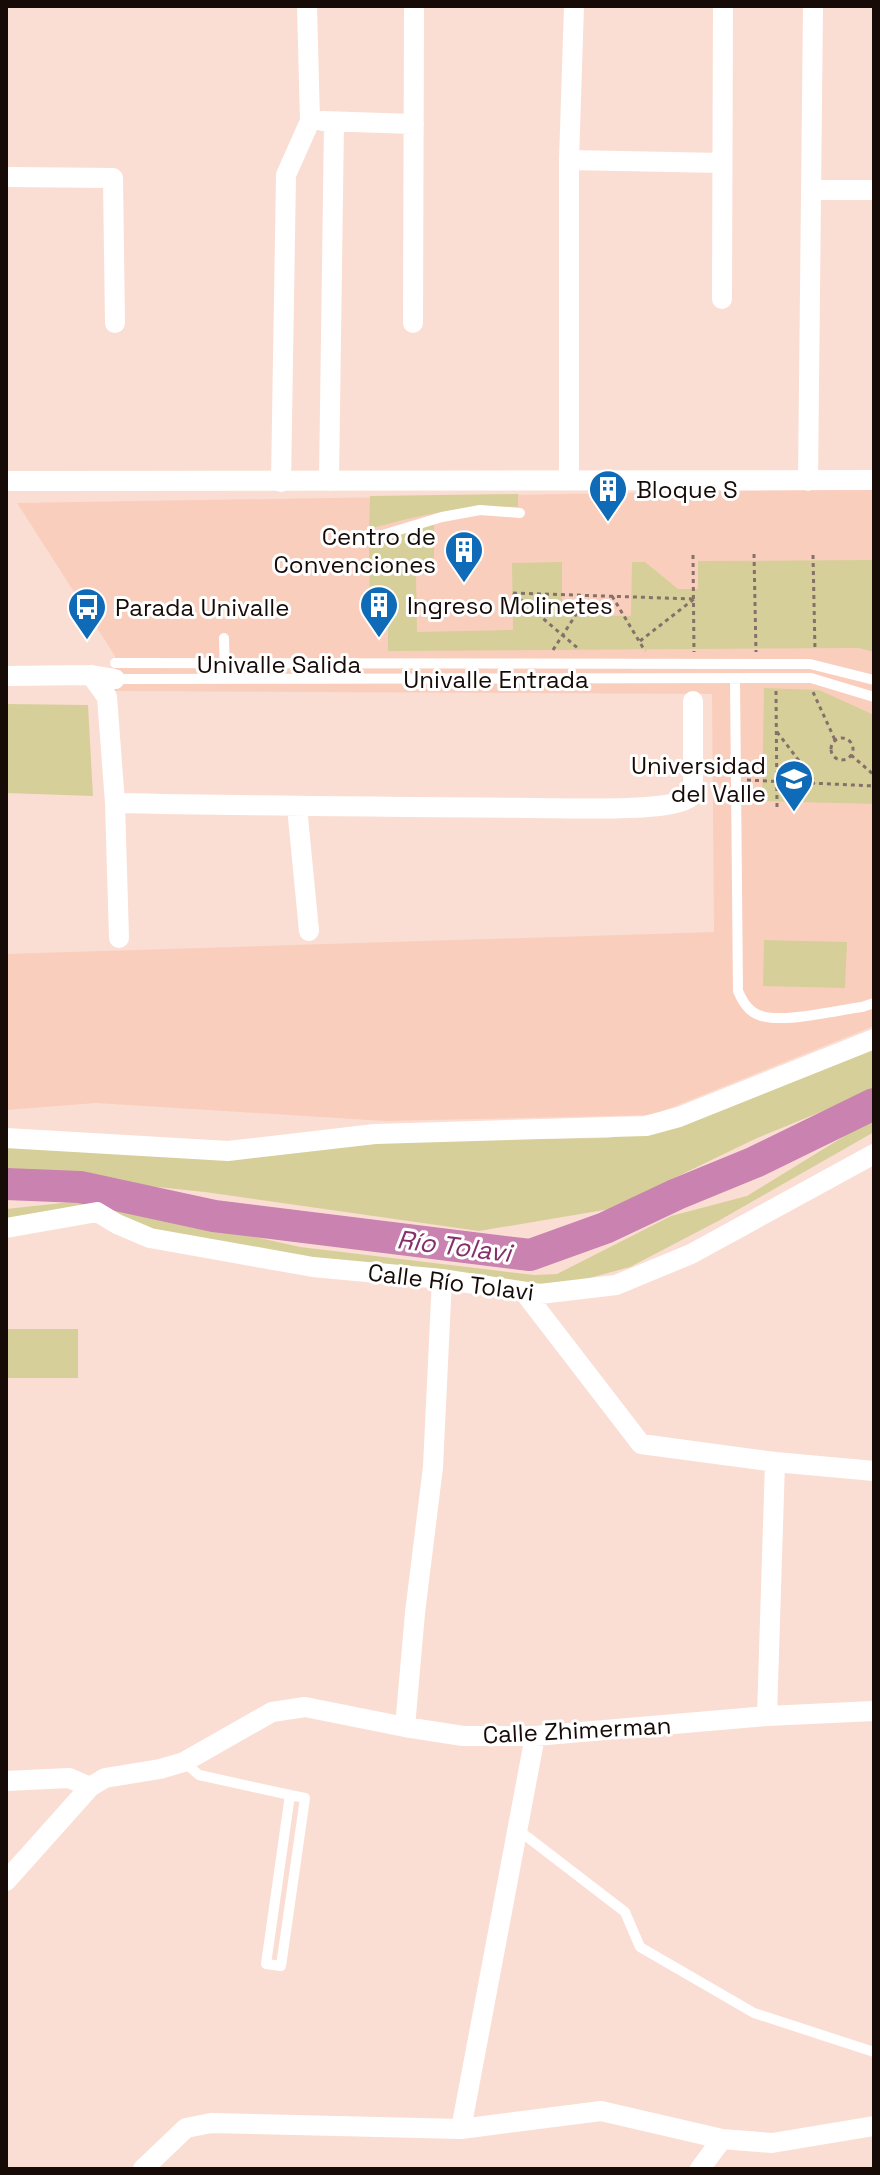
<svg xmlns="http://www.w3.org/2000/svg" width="880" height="2175" font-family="'Space Grotesk',sans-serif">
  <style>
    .built { fill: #facebd }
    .green { fill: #d6cf99 }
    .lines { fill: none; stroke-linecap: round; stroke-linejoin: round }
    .river { stroke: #ca82b0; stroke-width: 32 }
    .path { stroke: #86716a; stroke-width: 3; stroke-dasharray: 4 4; stroke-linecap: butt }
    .lane { stroke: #fff; stroke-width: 10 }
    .street { stroke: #fff; stroke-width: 20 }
    .labels { text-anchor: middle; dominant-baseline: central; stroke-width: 6; stroke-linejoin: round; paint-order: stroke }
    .poi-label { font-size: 24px; fill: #170b07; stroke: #fff; text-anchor: start }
    .street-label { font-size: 24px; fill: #170b07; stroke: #fff }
    .water-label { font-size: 26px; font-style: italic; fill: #85306b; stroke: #fff }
  </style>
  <rect width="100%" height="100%" fill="#fbded3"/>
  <!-- built -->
  <path class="built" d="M874,489V1026L653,1115L385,1121L96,1103L6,1110V954L714,932L712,694L115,691V656L17,503Z"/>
  <!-- green -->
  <path class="green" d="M518,494V507C462,505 423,514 369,529L370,496Z
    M434,523V574H416L417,632L513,630L512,563L562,562V615L631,616L632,562H645L678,589H698V561L874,560V652L859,648L388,651V626H370L369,544Z
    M764,688L819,690L874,715V804L762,801Z
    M6,704L88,705L93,796L6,793Z
    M764,940L847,942L845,988L763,986Z
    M874,1047V1090L757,1138L610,1209L479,1231L205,1192L6,1171V1145L607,1138L670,1129Z
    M874,1118V1132L720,1220L630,1267L556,1287L315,1260L150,1231L118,1216L6,1221V1209L90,1200L300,1247L534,1275L557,1274L671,1216L747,1196Z
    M6,1329H78V1378H6Z"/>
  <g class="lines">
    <!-- river -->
    <path class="river" d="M6,1184L80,1187L214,1216L530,1255L605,1228L677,1194L755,1162L874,1104"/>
    <!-- path -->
    <path class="path" d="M874,553V560
      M754,554L756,652
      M693,555L694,652
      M813,555L815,650
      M513,593L694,599
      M513,593L580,650
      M612,596L645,651
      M640,641L694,599
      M553,650L588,596
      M776,691L777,807
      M813,692L835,740
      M777,732L816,783
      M831 749a11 11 0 1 1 22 0a11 11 0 1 1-22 0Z
      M6,741H8
      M851,755L874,775
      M747,780L874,786"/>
    <!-- lane -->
    <path class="lane" d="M356,543L442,517L480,510L520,513
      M224,638L225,679
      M115,663L810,664L874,680
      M115,679L811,678L874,697
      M735,679L738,991C741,998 745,1007 753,1012C773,1027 836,1010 862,1007L874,1003
      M184,1762L199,1775L290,1795
      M290,1795L305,1798L281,1966L266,1964Z
      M517,1829L625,1912L640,1947L754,2013L874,2052"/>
    <!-- street -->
    <path class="street" d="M322,121L414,124
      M569,160L722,163
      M6,177L113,178L115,323
      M812,190H874
      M722,299L723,6
      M413,323L414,6
      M569,480V160L574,6
      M6,481L874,480
      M329,481L334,122
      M808,481L813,6
      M281,482L286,175L310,121L307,6
      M91,675L107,697L115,803L119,938
      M6,676L91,675L115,679
      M115,803C255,806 394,807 534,808C568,808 658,812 685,800C691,798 690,797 693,791V701
      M297,807L309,931
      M6,1138L228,1151L375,1134L646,1126L679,1117L874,1039
      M6,1228L97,1212L117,1224L150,1238L313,1267L442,1279L540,1294L616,1285L691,1254L874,1154
      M524,1292L641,1444L775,1462L874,1471
      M767,1716L775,1462
      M405,1727L415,1613L433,1467L442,1279
      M6,1781L69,1778L90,1787
      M6,1881L90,1787L105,1778L160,1769L184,1762L272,1712L305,1707L405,1727L463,1736H535L767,1716L874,1711
      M461,2129L535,1736
      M143,2169L186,2128L211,2123L461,2129L601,2111L722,2139
      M700,2169L722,2139L772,2143L874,2126"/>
  </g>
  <!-- icons -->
  <defs>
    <symbol id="building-pin" viewBox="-11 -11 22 30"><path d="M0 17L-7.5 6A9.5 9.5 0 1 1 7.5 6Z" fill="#0f6bb8" stroke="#fff"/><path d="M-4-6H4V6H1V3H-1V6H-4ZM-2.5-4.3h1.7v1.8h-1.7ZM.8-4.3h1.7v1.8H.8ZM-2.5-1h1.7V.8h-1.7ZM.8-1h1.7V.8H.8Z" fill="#fff"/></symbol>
    <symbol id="bus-pin" viewBox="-11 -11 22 30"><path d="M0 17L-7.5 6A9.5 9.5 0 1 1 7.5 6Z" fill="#0f6bb8" stroke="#fff"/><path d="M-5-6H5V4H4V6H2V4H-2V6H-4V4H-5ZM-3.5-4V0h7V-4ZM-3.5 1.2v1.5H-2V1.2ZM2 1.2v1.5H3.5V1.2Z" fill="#fff"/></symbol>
    <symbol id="university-pin" viewBox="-11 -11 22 30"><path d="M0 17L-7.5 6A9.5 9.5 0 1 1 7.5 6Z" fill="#0f6bb8" stroke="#fff"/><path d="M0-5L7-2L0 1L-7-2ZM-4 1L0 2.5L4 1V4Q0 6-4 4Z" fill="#fff"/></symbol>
  </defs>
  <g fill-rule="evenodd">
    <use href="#building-pin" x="586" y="467" width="44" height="60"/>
    <use href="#building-pin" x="442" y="528" width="44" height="60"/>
    <use href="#building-pin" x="357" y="583" width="44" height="60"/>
    <use href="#bus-pin" x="65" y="585" width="44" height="60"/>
    <use href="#university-pin" x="772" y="757" width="44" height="60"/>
  </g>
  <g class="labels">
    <!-- poi labels -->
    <g class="poi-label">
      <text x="636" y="489">Bloque S</text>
      <text x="436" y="536" text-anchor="end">Centro de<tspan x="436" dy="28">Convenciones</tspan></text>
      <text x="407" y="605">Ingreso Molinetes</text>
      <text x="115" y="607">Parada Univalle</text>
      <text x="766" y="765" text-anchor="end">Universidad<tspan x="766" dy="28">del Valle</tspan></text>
    </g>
    <!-- street labels -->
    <g class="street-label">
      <text x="279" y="664">Univalle Salida</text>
      <text x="496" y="679">Univalle Entrada</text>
      <text transform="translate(451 1282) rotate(7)">Calle Río Tolavi</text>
      <text transform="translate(577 1730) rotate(-3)">Calle Zhimerman</text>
    </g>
    <!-- water labels -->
    <g class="water-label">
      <text transform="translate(454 1246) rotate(7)">Río Tolavi</text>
    </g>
  </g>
  <!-- border -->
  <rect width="880" height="2175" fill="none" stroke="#170b07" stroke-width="16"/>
</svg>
